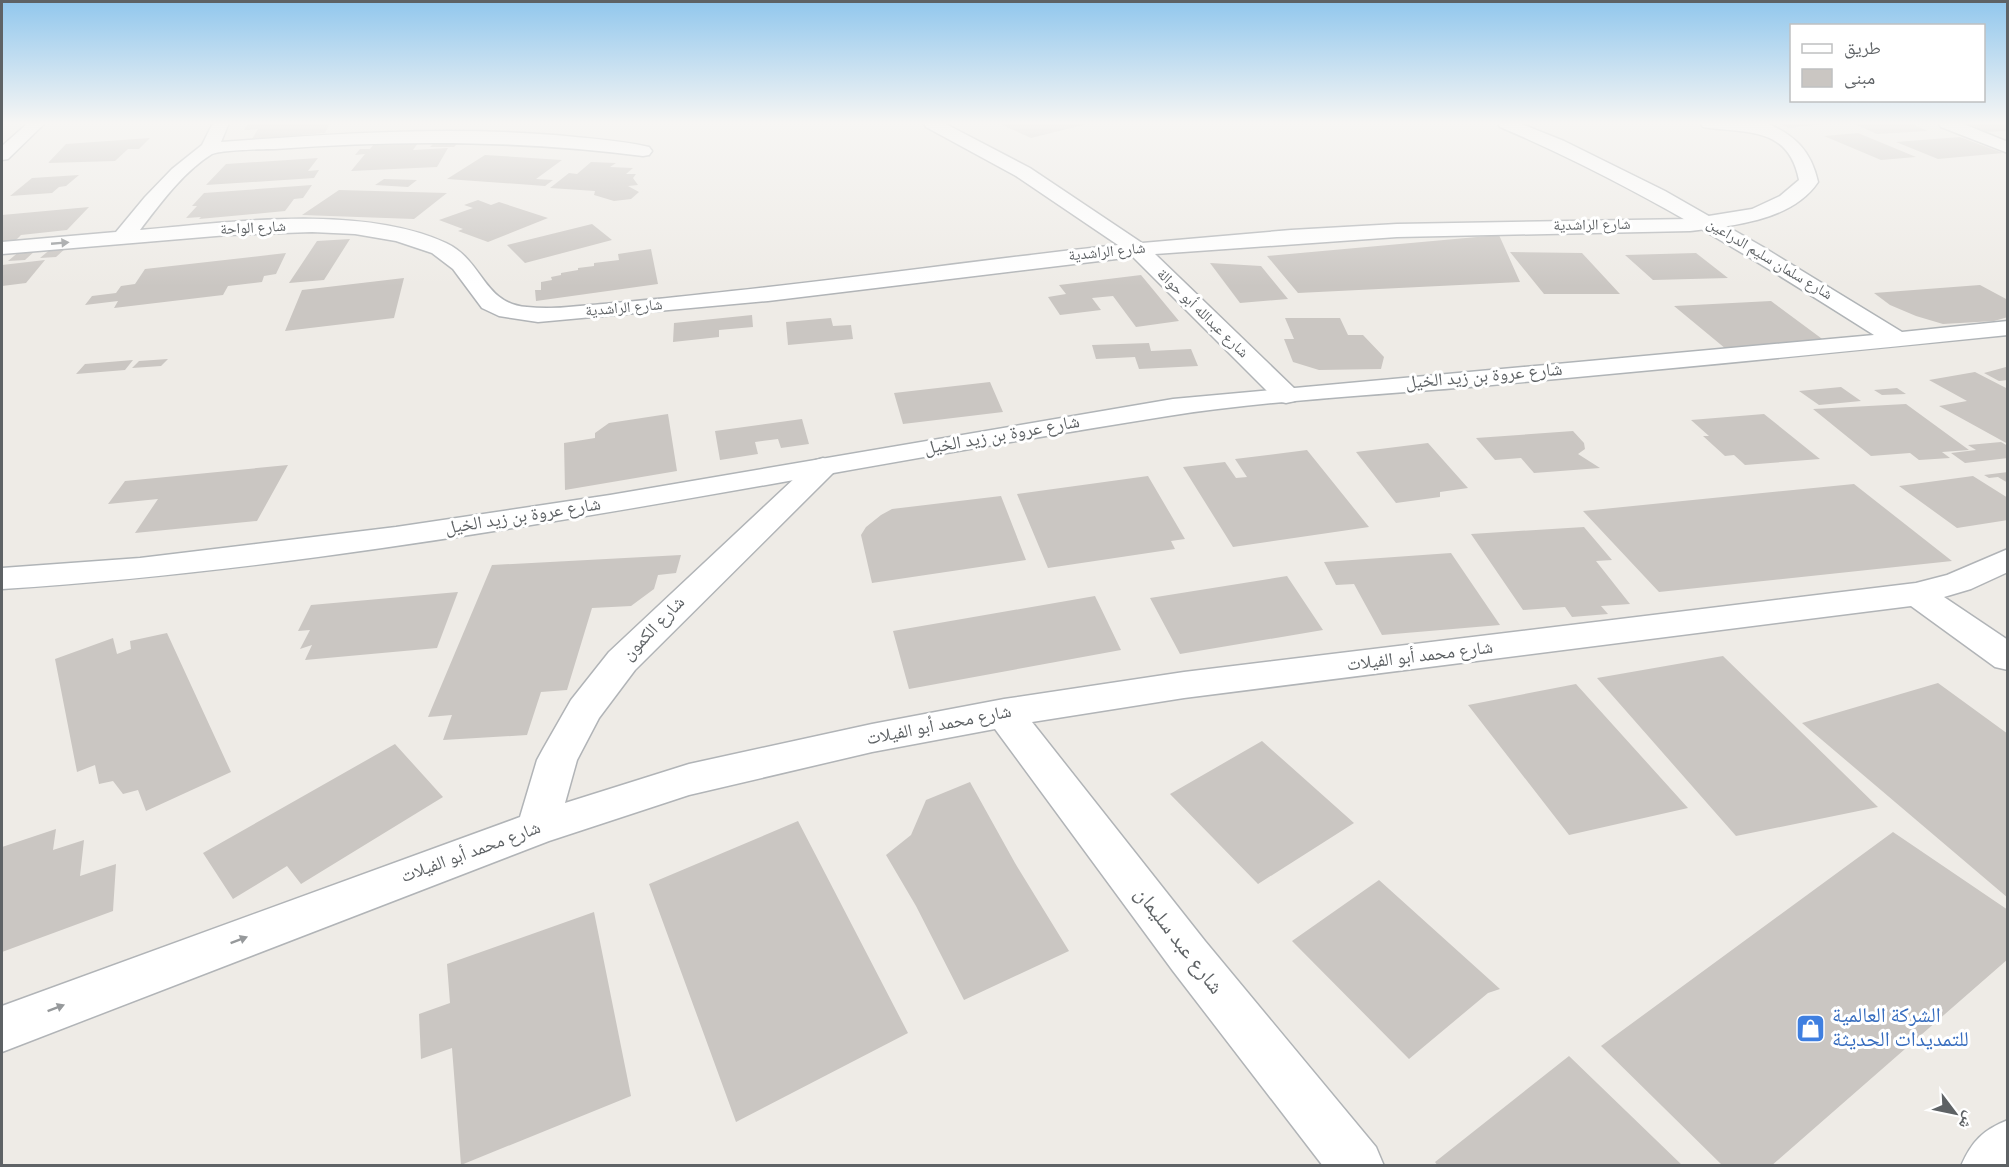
<svg xmlns="http://www.w3.org/2000/svg" width="2009" height="1167" font-family="Overpass,'Noto Naskh Arabic',sans-serif">
  <style>
    .building { fill: #cac6c2 }
    .lines { fill: none; stroke-linecap: round; stroke-linejoin: round }
    .street-casing { stroke: #b1b4b7; stroke-width: 3 }
    .secondary-casing { stroke: #b0b4b7; stroke-width: 3 }
    .street { fill: #fff; fill-rule: evenodd }
    .secondary { fill: #fff; fill-rule: evenodd }
    .oneway { fill: #96999b }
    .labels { text-anchor: middle; dominant-baseline: central; stroke-width: 6; stroke-linejoin: round; paint-order: stroke }
    .far-street-label { font-size: 15px; fill: #5e6265; stroke: #fff }
    .street-label { font-size: 18px; fill: #5e6265; stroke: #fff }
    .near-street-label { font-size: 21px; fill: #5e6265; stroke: #fff }
    .near-shop-label { font-size: 21px; fill: #366cbe; stroke: #fff; text-anchor: start }
  </style>
  <rect width="100%" height="100%" fill="#eeebe6"/>
  <!-- building -->
  <path class="building" d="M249,123H330L325,133L252,139L258,129L244,130Z
    M998,123H1091L1031,138Z
    M1776,123H1823L1824,124L1789,128Z
    M1852,123H1909L1928,131L1877,134Z
    M1963,123H2008V131L1983,132Z
    M1858,133L1916,157L1881,160L1824,136Z
    M1960,137L2003,153L1938,159L1896,142Z
    M150,138L139,149H128L115,161L48,163L66,144Z
    M421,139L413,150L448,148L437,167L351,171L365,154L355,155L360,149H370L374,144Z
    M438,139H462L454,147H430Z
    M485,155L562,160L536,179L553,180L545,186L447,179Z
    M318,158L308,171L319,170L314,178L206,185L226,164Z
    M591,162L616,163L610,167L633,168L626,174H636L633,178L638,185L628,186L639,192L631,199L614,201L594,195L595,191L550,188L569,173L577,174Z
    M79,175L66,186L59,187L52,193L10,196L32,178Z
    M384,179L417,180L408,187L375,185Z
    M312,185L303,198L294,199L285,211L199,219L201,217L186,218L197,206H192L204,193Z
    M339,190L447,193L414,219L302,215Z
    M478,200L491,205L499,202L548,218L488,242L458,231L463,229L439,220L473,208L464,205Z
    M89,207L67,230L21,235L15,241L2,242V215Z
    M592,224L612,240L525,263L507,245Z
    M1499,235L1520,282L1298,293L1267,256Z
    M350,239L324,280L289,283L317,241Z
    M67,247L56,257L40,258L52,248Z
    M651,249L658,284L536,301L535,290H541V282L552,280L551,277L561,275V273L578,270V268L594,266V263L619,260L618,254Z
    M36,250L25,260L8,261L20,251Z
    M1510,252L1582,253L1620,294H1544Z
    M286,253L276,274L264,276L262,282L228,286L223,295L114,308L118,301L85,305L92,296L116,293L121,286L135,284L145,269Z
    M1696,253L1728,278L1653,280L1625,255Z
    M45,260L26,283L2,286V265Z
    M1210,263L1261,266L1288,299L1240,303Z
    M1141,275L1179,321L1136,327L1113,296L1092,298L1101,310L1060,315L1048,297L1066,294L1059,285Z
    M404,278L394,318L285,331L302,290Z
    M1980,285L2008,300V317L1994,321L1943,324L1916,316L1890,305L1874,293Z
    M1771,301L1829,344L1726,349L1674,306Z
    M752,315L753,327L719,330V337L673,342L674,323Z
    M831,318L833,326L851,325L853,339L788,345L786,322Z
    M1285,318H1340L1348,335H1363L1384,357L1381,369L1319,370L1293,362L1284,339H1294Z
    M1149,343L1151,351L1191,349L1198,366L1139,369L1135,357L1096,359L1092,345Z
    M168,359L161,366L132,368L139,361Z
    M133,360L125,370L76,374L85,364Z
    M2006,367L2008,380L1999,381L1984,373Z
    M1975,372L2008,389V444L1939,406L1967,401L1929,380Z
    M990,382L1003,412L903,424L894,393Z
    M1841,387L1861,401L1819,405L1799,391Z
    M1897,388L1906,394L1882,395L1874,390Z
    M1906,404L1969,450L1942,452L1950,458L1919,460L1910,453L1871,456L1813,409Z
    M668,414L677,471L565,490L564,443L595,438V433L609,423Z
    M1764,414L1820,459L1745,465L1734,455L1725,456L1703,436H1709L1691,420Z
    M802,419L809,444L781,448L778,439L755,442L758,454L720,460L715,431Z
    M1573,431L1584,443L1585,449L1578,454L1600,468L1534,473L1521,458L1495,460L1476,438Z
    M2001,442L2008,446V458L1965,463L1951,453L1976,450L1968,445Z
    M1428,443L1468,488L1440,492V497L1396,503L1356,452Z
    M1307,450L1369,527L1233,547L1183,467L1225,462L1236,478L1247,477L1235,459Z
    M288,465L257,521L135,533L158,499L108,504L125,481Z
    M2008,472V483L1998,477L1989,478L1984,475Z
    M1148,476L1185,539L1171,541L1175,549L1048,568L1017,494Z
    M1973,476L2008,498V520L1957,528L1899,486Z
    M1854,484L1952,561L1659,592L1583,511Z
    M1001,496L1026,560L872,583L861,535L866,527L881,515L892,509Z
    M1584,527L1612,560L1596,561L1630,604L1601,606L1608,614L1572,617L1565,607L1523,610L1471,534Z
    M1451,553L1500,625L1382,635L1354,584L1336,585L1324,562Z
    M681,555L676,573L658,575L654,589L631,606L592,608L567,690L541,692L527,735L443,740L452,715L428,717L492,565Z
    M1287,576L1323,630L1180,654L1150,598Z
    M458,592L437,648L305,660L312,645L300,649L310,630L298,631L311,605Z
    M1095,596L1121,650L909,689L893,631Z
    M167,633L231,772L146,811L138,790L123,794L113,781L99,784L95,765L77,772L55,659L113,638L117,654L131,649L130,641Z
    M1723,656L1878,807L1736,836L1597,678Z
    M1938,683L2008,734V898L1802,723Z
    M1576,684L1688,808L1569,835L1468,705Z
    M1262,741L1354,823L1258,884L1170,794Z
    M395,744L443,797L301,884L287,866L233,899L203,853Z
    M970,782L1015,863L1069,951L964,1000L916,906L886,855L911,835L926,800Z
    M798,821L908,1033L736,1122L649,884Z
    M56,829L53,850L84,840L80,876L116,864L113,911L2,952V847Z
    M1893,832L2008,910V959L1771,1166H1723L1601,1046Z
    M1379,880L1500,989L1488,993L1409,1059L1292,941Z
    M594,912L631,1096L461,1165L452,1048L421,1059L419,1014L450,1003L447,964Z
    M1569,1056L1683,1166H1438L1435,1162Z"/>
  <g class="lines">
    <defs>
      <path id="street" d="M213,123H229L221,142C331,134 443,126 554,135C585,138 619,140 649,147L652,151L649,155L643,156C520,140 399,140 275,149C263,149 220,150 212,154C183,172 160,204 140,230C231,222 361,204 446,243C483,260 483,304 527,307C552,310 577,306 603,304C636,301 670,298 704,294C842,280 979,260 1118,245L1016,176L926,127L924,123H944L1030,168L1142,243L1291,230L1397,224L1690,219L1752,209L1780,196L1799,180C1789,129 1752,133 1709,128L1703,127L1701,123H1766C1795,135 1811,151 1818,182C1792,221 1732,226 1690,231L1397,237L1155,254L1295,389L1299,395L1295,401L1286,403L1277,401L1133,257L768,301L538,322L499,316L482,308L453,269L432,253L396,241L355,234L312,232L228,235L2,254V242L116,232L145,197L172,169L202,145Z
        M1939,123H1961L2008,142V153L1941,127Z
        M823,458L833,461L837,467L833,473L635,670L599,718L577,760L565,803L689,764L872,724L1004,699L1184,672L1916,583L1947,575L2008,549V572L1971,589L1944,597L2008,640V670L1995,667L1911,606L1184,698L1032,722L1205,941L1376,1147L1384,1166H1323L1173,971L995,729L872,752L689,795L549,841L2,1052V1006L520,817L537,760L543,749L571,700L609,652L813,461Z"/>
      <path id="secondary" d="M28,123H45L8,159L2,160V146Z
        M1498,123H1519L1564,141L1665,191L1763,247L1902,332L2008,321V335C1832,353 1657,370 1481,386C1377,395 1271,400 1168,416C780,477 394,564 2,589V568L140,558L396,527L610,495L1173,399L1874,335C1753,258 1632,183 1500,127Z
        M2008,1120V1166H1961C1972,1141 1983,1130 2008,1120Z"/>
    </defs>
    <!-- street casing -->
    <use href="#street" class="street-casing"/>
    <!-- secondary casing -->
    <use href="#secondary" class="secondary-casing"/>
    <!-- street -->
    <use href="#street" class="street"/>
    <!-- secondary -->
    <use href="#secondary" class="secondary"/>
  </g>
  <!-- one-way arrows -->
  <defs><path id="oneway-solid" d="M-6-.8H1V-3.2L6.5 0L1 3.2V.8H-6Z" transform="scale(1.5)"/></defs>
  <g class="oneway">
    <use href="#oneway-solid" transform="translate(60 243) rotate(-5)"/>
    <use href="#oneway-solid" transform="translate(239 940) rotate(-21)"/>
    <use href="#oneway-solid" transform="translate(56 1008) rotate(-21)"/>
  </g>
  <!-- sky -->
  <linearGradient id="sky" x2="0" y2="1"><stop stop-color="#91c7ed"/><stop offset="0.43" stop-color="#f7f6f4"/><stop offset="1" stop-color="#f7f6f4" stop-opacity="0"/></linearGradient>
  <rect width="2009" height="286" fill="url(#sky)"/>
  <!-- icons -->
  <defs>
    <symbol id="shop-square" viewBox="-11 -11 22 22"><rect x="-9" y="-9" width="18" height="18" rx="4" fill="#3f7fe0" stroke="#fff"/><path d="M-5-2.5h2.3a2.7 3.5 0 0 1 5.4 0H5L5.5 6h-11ZM-1.5-2.5h3a1.5 2.3 0 0 0-3 0Z" fill="#fff"/></symbol>
  </defs>
  <g fill-rule="evenodd">
    <use href="#shop-square" x="1794" y="1012" width="33" height="33"/>
  </g>
  <g class="labels">
    <!-- far-street labels -->
    <g class="far-street-label">
      <text transform="translate(1592 226) rotate(-1)">شارع الراشدية</text>
      <text transform="translate(253 229) rotate(-3)">شارع الواحة</text>
      <text transform="translate(1107 253) rotate(-6)">شارع الراشدية</text>
      <text transform="translate(1769 260) rotate(31)">شارع سلمان سليم الدراعين</text>
      <text transform="translate(624 309) rotate(-5)">شارع الراشدية</text>
      <text transform="translate(1202 314) rotate(44)">شارع عبدالله أبو حوالة</text>
    </g>
    <!-- street labels -->
    <g class="street-label">
      <text transform="translate(1484 377) rotate(-5)">شارع عروة بن زيد الخيل</text>
      <text transform="translate(1002 436) rotate(-10)">شارع عروة بن زيد الخيل</text>
      <text transform="translate(523 517) rotate(-9)">شارع عروة بن زيد الخيل</text>
      <text transform="translate(654 629) rotate(-46)">شارع الكمون</text>
      <text transform="translate(1420 657) rotate(-7)">شارع محمد أبو الفيلات</text>
      <text transform="translate(939 726) rotate(-11)">شارع محمد أبو الفيلات</text>
      <text transform="translate(471 853) rotate(-20)">شارع محمد أبو الفيلات</text>
    </g>
    <!-- near-street labels -->
    <g class="near-street-label">
      <text transform="translate(1178 941) rotate(52)">شارع عبد سليمان</text>
    </g>
    <!-- near-shop labels -->
    <g class="near-shop-label">
      <text x="1832" y="1016">الشركة العالمية<tspan x="1832" dy="24">للتمديدات الحديثة</tspan></text>
    </g>
  </g>
  <!-- border -->
  <rect width="2009" height="1167" fill="none" stroke="#5e6265" stroke-width="6"/>
  <!-- legend -->
  <rect x="1790" y="24" width="195" height="78" fill="#ffffff" stroke="#bfc0c1" stroke-width="1.5"/>
  <rect x="1802" y="44" width="30" height="9" fill="#ffffff" stroke="#bfc0c1" stroke-width="1.5"/>
  <text x="1844" y="54" font-size="18" fill="#5e6265">طريق</text>
  <rect x="1802" y="69" width="30" height="18" fill="#cac6c2" stroke="#bfc0c1" stroke-width="1.5"/>
  <text x="1844" y="84" font-size="18" fill="#5e6265">مبنى</text>
  <!-- north arrow -->
  <g transform="translate(1955 1113) rotate(122)" stroke="#ffffff" stroke-width="4.5" paint-order="stroke">
  <path d="M0-4.5L10 22L0 15L-10 22Z" fill="#5e6265"/>
  <text y="-9" font-size="16" font-weight="bold" text-anchor="middle" fill="#5e6265">ش</text>
  </g>
</svg>
